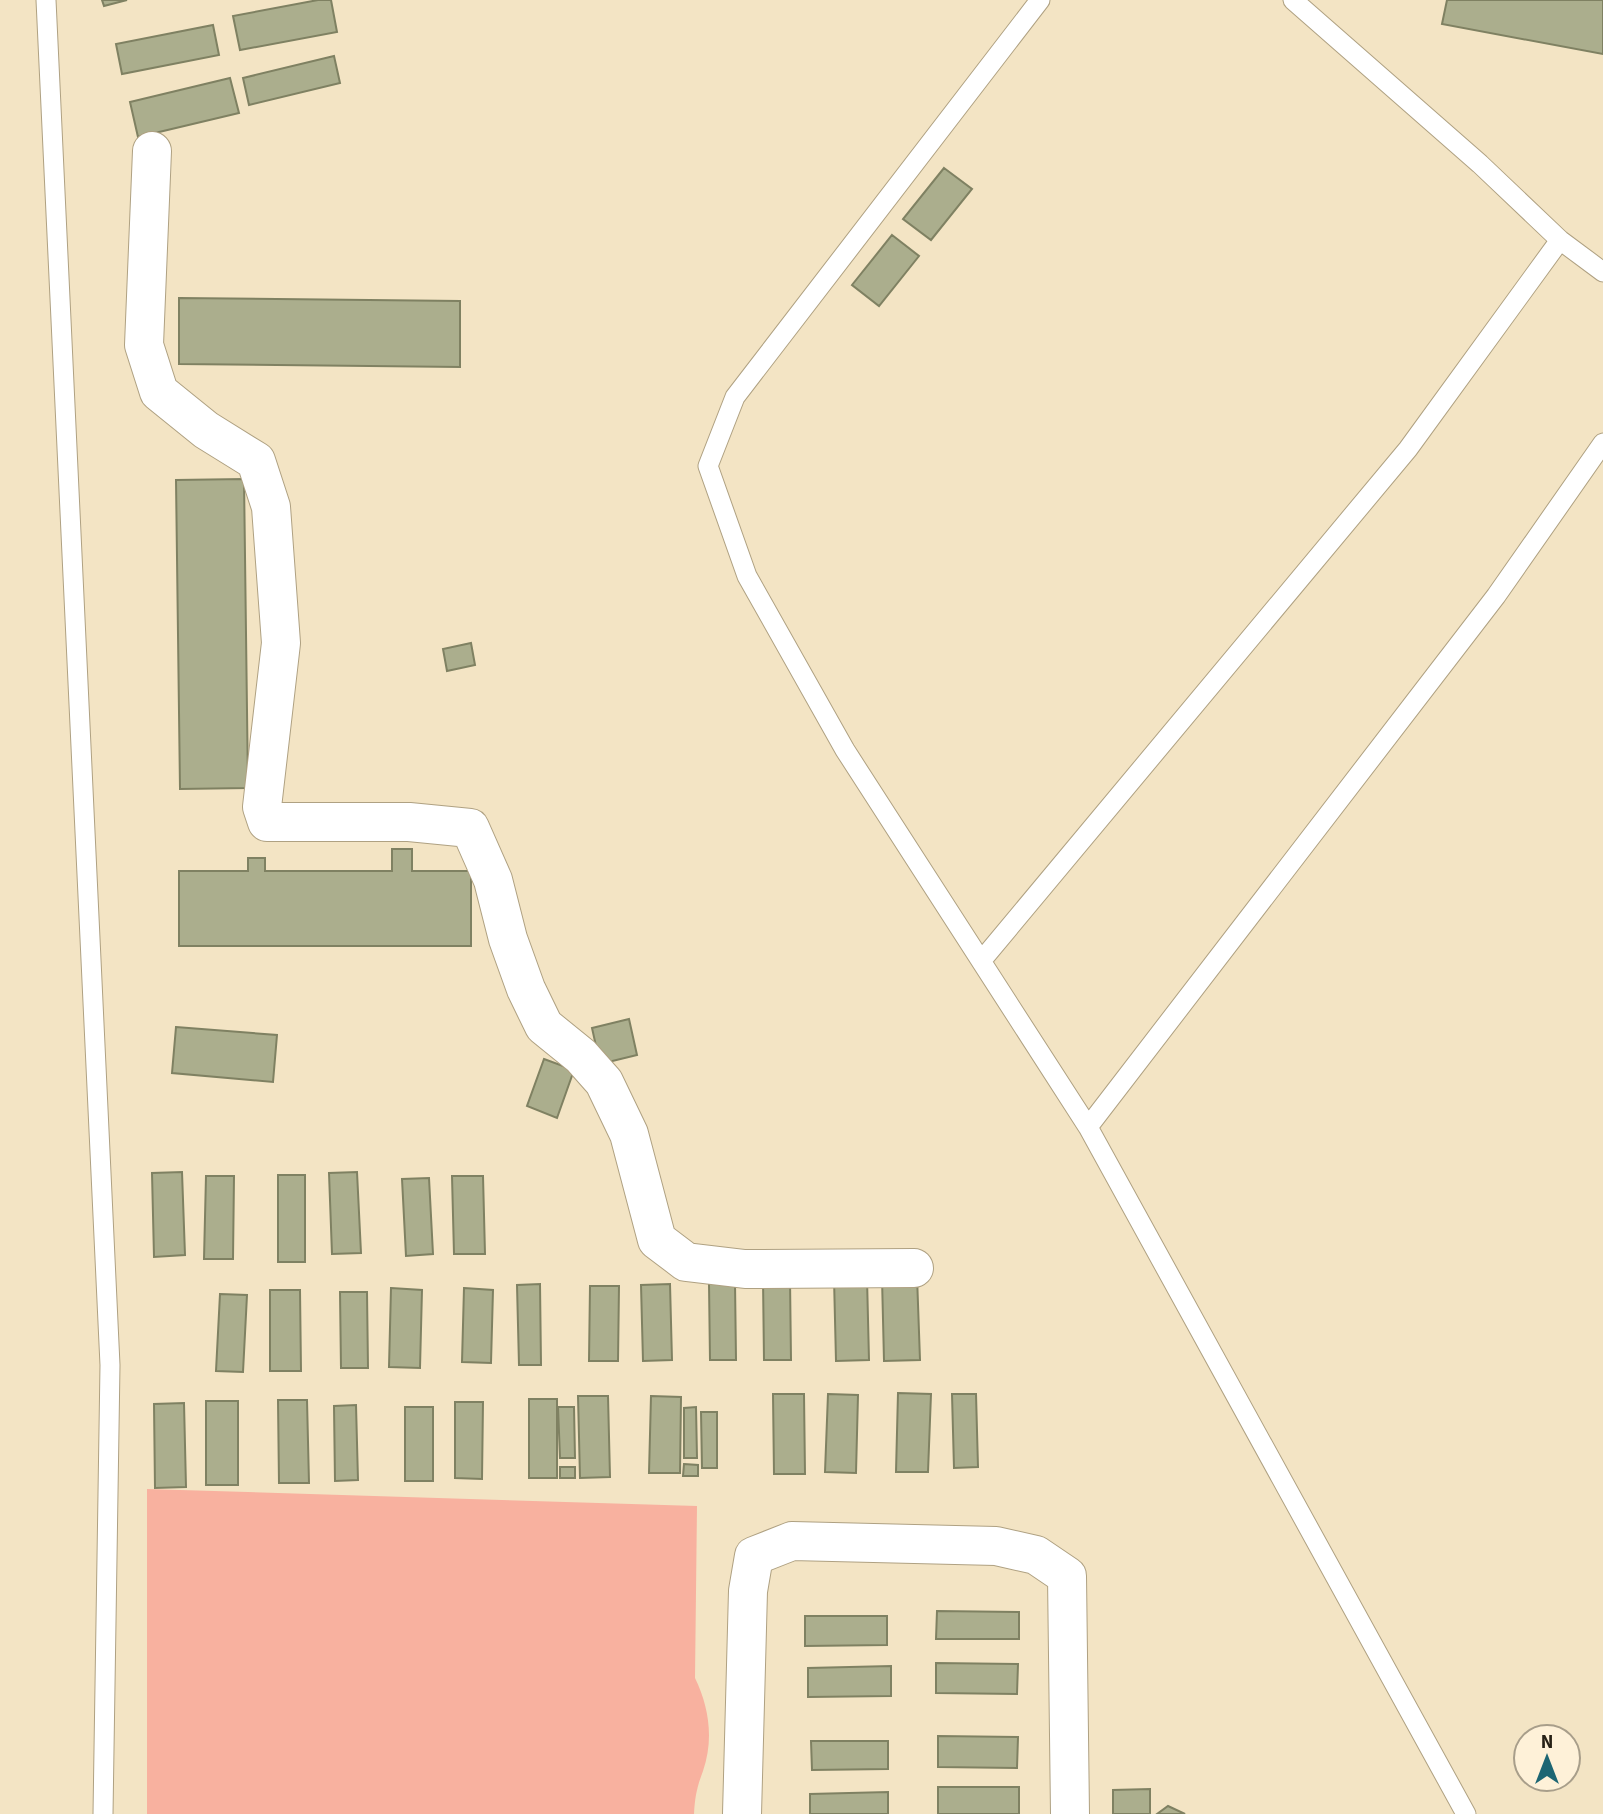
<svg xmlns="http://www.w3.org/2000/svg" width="1603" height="1814" font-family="'Source Sans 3',sans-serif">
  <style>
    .green { fill: #f8b19f }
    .building { fill: #abae8d; stroke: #7f8162; stroke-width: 2 }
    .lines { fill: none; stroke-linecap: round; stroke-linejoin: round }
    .service-casing { stroke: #afa182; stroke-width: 21 }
    .minor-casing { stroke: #afa182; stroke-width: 40 }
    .service { stroke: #fff; stroke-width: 19 }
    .minor { stroke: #fff; stroke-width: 38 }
  </style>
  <rect width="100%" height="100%" fill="#f3e4c4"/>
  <!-- green -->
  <path class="green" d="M147,1489L697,1506L695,1678C709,1707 714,1739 703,1771C697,1787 695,1796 694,1814H147Z"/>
  <!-- building -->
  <path class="building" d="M102,0H127L104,6Z
    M318,0H331L337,32L240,50L233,16Z
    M1447,0H1603V54L1442,24Z
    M213,25L219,55L122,74L116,44Z
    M334,56L340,83L249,105L243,78Z
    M230,78L239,113L138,137L130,102Z
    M944,168L972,189L931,240L903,219Z
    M892,235L919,256L879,306L852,285Z
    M179,298L460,301V367L179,364Z
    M244,479L248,788L180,789L176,480Z
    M471,643L475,665L447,671L443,649Z
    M392,849H412V871H471V946H179V871H248V858H265V871H392Z
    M629,1019L637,1055L600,1064L592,1028Z
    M176,1027L277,1035L273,1082L172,1073Z
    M544,1059L574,1070L557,1118L527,1106Z
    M182,1172L185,1255L154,1257L152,1173Z
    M357,1172L361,1253L332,1254L329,1173Z
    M278,1175H305V1262H278Z
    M206,1176H234L233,1259H204Z
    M452,1176H483L485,1254H454Z
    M429,1178L433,1254L406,1256L402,1179Z
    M917,1276L920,1360L884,1361L882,1278Z
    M834,1278H867L869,1360L836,1361Z
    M763,1279H790L791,1360H764Z
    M735,1282L736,1360H710L709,1283Z
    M540,1284L541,1365H519L517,1285Z
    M670,1284L672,1360L643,1361L641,1285Z
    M590,1286H619L618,1361H589Z
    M391,1288L422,1290L420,1368L389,1367Z
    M464,1288L493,1290L491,1363L462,1362Z
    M270,1290H300L301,1371H270Z
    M340,1292H367L368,1368H341Z
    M220,1294L247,1295L243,1372L216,1371Z
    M898,1393L931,1394L928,1472H896Z
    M773,1394H804L805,1474H774Z
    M828,1394L858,1395L856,1473L825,1472Z
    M952,1394H976L978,1467L954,1468Z
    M578,1396H608L610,1477L580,1478Z
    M651,1396L681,1397L680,1473H649Z
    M529,1399H557V1478H529Z
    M278,1400H307L309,1483H279Z
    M206,1401H238V1485H206Z
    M455,1402H483L482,1479L455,1478Z
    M184,1403L186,1487L155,1488L154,1404Z
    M356,1405L358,1480L335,1481L334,1406Z
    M405,1407H433V1481H405Z
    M558,1407H574L575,1458H560Z
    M696,1407L697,1458H684V1408Z
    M701,1412H717V1468H702Z
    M684,1464L698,1465V1476H683Z
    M560,1467H575V1478H560Z
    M937,1611L1019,1612V1639H936Z
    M805,1616H887V1645L805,1646Z
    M936,1663L1018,1664L1017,1694L936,1693Z
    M891,1666V1696L808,1697V1668Z
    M938,1736L1018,1737L1017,1768L938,1767Z
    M811,1741H888V1769L812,1770Z
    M938,1787H1019V1814H938Z
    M1150,1789V1814H1113V1790Z
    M888,1792V1814H810V1794Z
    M1168,1806L1185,1814H1157Z"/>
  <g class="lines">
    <defs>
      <path id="service" d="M46,0L110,1365L103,1814
        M1040,0L735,397L708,466L747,576L845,750L1088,1127L1466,1814
        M1560,240L1603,272
        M982,960L1408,449L1560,240L1480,164L1293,0
        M1088,1127L1496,596L1603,443"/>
      <path id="minor" d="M152,151L144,345L159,392L206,430L256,461L271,507L281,643L262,807L267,822H409L470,828L493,880L508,939L526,989L544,1026L581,1056L604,1082L629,1134L657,1240L686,1262L745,1269L914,1268
        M742,1814L748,1591L754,1556L792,1541L996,1546L1036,1555L1067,1576L1070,1814"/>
    </defs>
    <!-- service casing -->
    <use href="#service" class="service-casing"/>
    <!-- minor casing -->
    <use href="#minor" class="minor-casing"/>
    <!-- service -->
    <use href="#service" class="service"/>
    <!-- minor -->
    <use href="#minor" class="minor"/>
  </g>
  <!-- north arrow -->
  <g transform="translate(1547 1758)"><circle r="33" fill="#fef1d8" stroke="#a89e8a" stroke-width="2"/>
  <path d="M0-5L12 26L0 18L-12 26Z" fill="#1d6673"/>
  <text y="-10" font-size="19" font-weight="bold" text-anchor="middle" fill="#272115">N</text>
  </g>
</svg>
